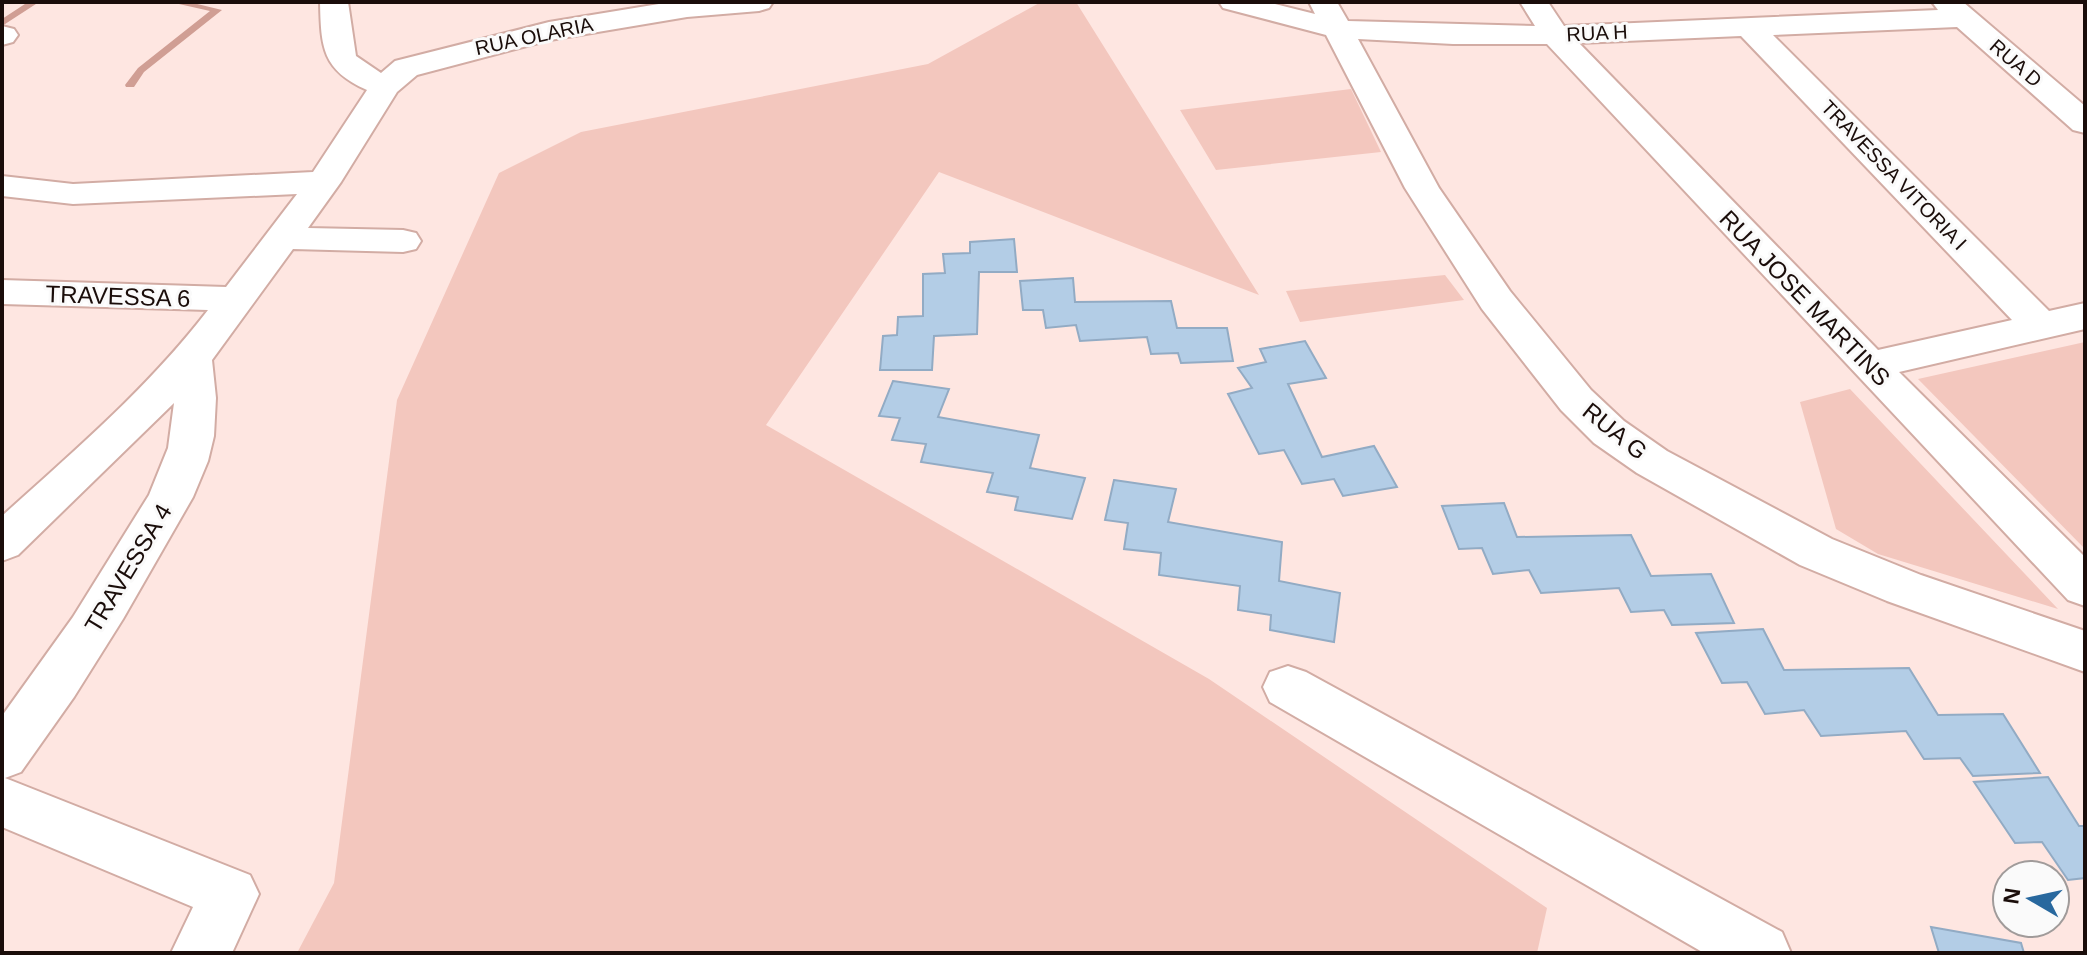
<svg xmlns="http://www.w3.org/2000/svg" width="2087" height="955" font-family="Helvetica,sans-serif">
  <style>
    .green { fill: #f3c7be }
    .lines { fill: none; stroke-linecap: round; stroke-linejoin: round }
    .stream { fill: #d09e94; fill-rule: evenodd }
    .building { fill: #b3cde6; stroke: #92abc4; stroke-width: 2 }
    .minor-casing { stroke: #d2aca4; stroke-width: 4 }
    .minor { fill: #fff; fill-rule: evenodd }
    .labels { text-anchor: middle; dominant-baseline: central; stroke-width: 6; stroke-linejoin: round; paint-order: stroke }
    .far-street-label { font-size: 20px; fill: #1a0d0a; stroke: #fafafa }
    .street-label { font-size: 24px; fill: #1a0d0a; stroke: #fafafa }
  </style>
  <rect width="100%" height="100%" fill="#fee6e1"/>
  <!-- green -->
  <path class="green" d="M1041,2H1076L1259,295L939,172L766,425L1209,679L1547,908L1537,953H297L334,883L397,400L499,173L581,132L928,64Z
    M1351,89L1381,152L1216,170L1180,110Z
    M1445,275L1464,300L1300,322L1286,291Z
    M2085,342V549L1918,379Z
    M1850,389L2058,609L1878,554L1836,529L1800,402Z"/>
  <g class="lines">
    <!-- stream -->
    <path class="stream" d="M28,2H39L2,26V19Z
      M170,2H189L222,10L144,72L134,87H126L125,85L138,68L210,11Z"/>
  </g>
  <!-- building -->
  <path class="building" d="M1014,239L1017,272H979L977,334L934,336L932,370H880L883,336L897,335L898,317L923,316V274L945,273L943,254L970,253V242Z
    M1073,278L1075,302L1171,301L1177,328H1227L1233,361L1181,363L1178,353L1151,354L1147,337L1080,341L1076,325L1046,328L1043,310H1023L1020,281Z
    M1305,341L1326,378L1288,384L1322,457L1374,446L1397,487L1343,496L1334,479L1302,484L1284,450L1259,454L1228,394L1252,388L1238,368L1266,362L1260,349Z
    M893,381L949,389L938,417L1039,435L1030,468L1085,478L1072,519L1015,510L1018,497L987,492L993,473L921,462L926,444L892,440L900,418L879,416Z
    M1114,480L1176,489L1168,522L1282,542L1279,581L1340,593L1334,642L1270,630L1271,615L1238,610L1240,586L1159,575L1161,553L1124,549L1128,523L1105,520Z
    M1504,503L1517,537L1631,535L1651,576L1711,574L1734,623L1672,625L1664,610L1631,612L1619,588L1541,593L1529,570L1493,574L1482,548L1459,549L1442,506Z
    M1763,629L1784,670L1909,668L1938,715L2003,714L2040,773L1973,776L1960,758L1924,759L1906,731L1821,736L1804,710L1765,714L1747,682L1722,683L1696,633Z
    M2048,777L2079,826H2085V878L2068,880L2042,842L2015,843L1974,782Z
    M1931,927L2021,943L2024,953H1939Z"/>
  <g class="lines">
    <defs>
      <path id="minor" d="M320,2H348L356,56L381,73L395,61L549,22L671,2H773L769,8L759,11L687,17L550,40L417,75L397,92L341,182L308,228L403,230L416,233L421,241L416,249L403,252L293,249L212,360L216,398L214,436L208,461L193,497L123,619L74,697L21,772L5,778L250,875L259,894L232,953H171L193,907L2,827V716L73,617L149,495L168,448L174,403L18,555L2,561V516C74,451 148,388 208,310L2,304V280L226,287L297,194L73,204L2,196V176L73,184L313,172L367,90C322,70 321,47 320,2Z
        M1219,2H1267L1315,14L1309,2H1337L1348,21L1535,26L1520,2H1548L1564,26L1938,10L1932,2H1963L2085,106V133L2073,130L1957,27L1773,35L2049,311L2085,303V329L1899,372L2085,557V606L2068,600L1547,44H1453L1358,39L1439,188L1510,291L1591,390L1624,421L1667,451L1832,539L1921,575L2085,631V672L1887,601L1800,565L1637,473L1594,443L1561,410L1482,309L1405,188L1326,35L1223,8ZM1741,36L2012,320L1878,350L1579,43Z
        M2,26L14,29L18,35L13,42L2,45Z
        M1288,666L1306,672L1782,932L1791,953H1704L1270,702L1263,687L1270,672Z"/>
    </defs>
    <!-- minor casing -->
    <use href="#minor" class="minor-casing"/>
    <!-- minor -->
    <use href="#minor" class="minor"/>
  </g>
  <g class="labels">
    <!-- far-street labels -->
    <g class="far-street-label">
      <text transform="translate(1597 33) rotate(-3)">RUA H</text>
      <text transform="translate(534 36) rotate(-12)">RUA OLARIA</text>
      <text transform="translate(2016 63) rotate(41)">RUA D</text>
      <text transform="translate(1894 175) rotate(46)">TRAVESSA VITORIA I</text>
    </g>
    <!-- street labels -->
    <g class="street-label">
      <text transform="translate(118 296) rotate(2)">TRAVESSA 6</text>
      <text transform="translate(1805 298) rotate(46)">RUA JOSE MARTINS</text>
      <text transform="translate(1615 431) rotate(39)">RUA G</text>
      <text transform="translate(128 568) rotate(-59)">TRAVESSA 4</text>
    </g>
  </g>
  <!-- border -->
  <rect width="2087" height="955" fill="none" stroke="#1a0d0a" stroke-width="8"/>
  <!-- north arrow -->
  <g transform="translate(2031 899) rotate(279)"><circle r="38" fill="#fafafa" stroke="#a09b9a" stroke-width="2"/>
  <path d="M0-6L14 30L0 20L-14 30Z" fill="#28689e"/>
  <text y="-12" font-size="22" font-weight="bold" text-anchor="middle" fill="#1a0d0a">N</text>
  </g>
</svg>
